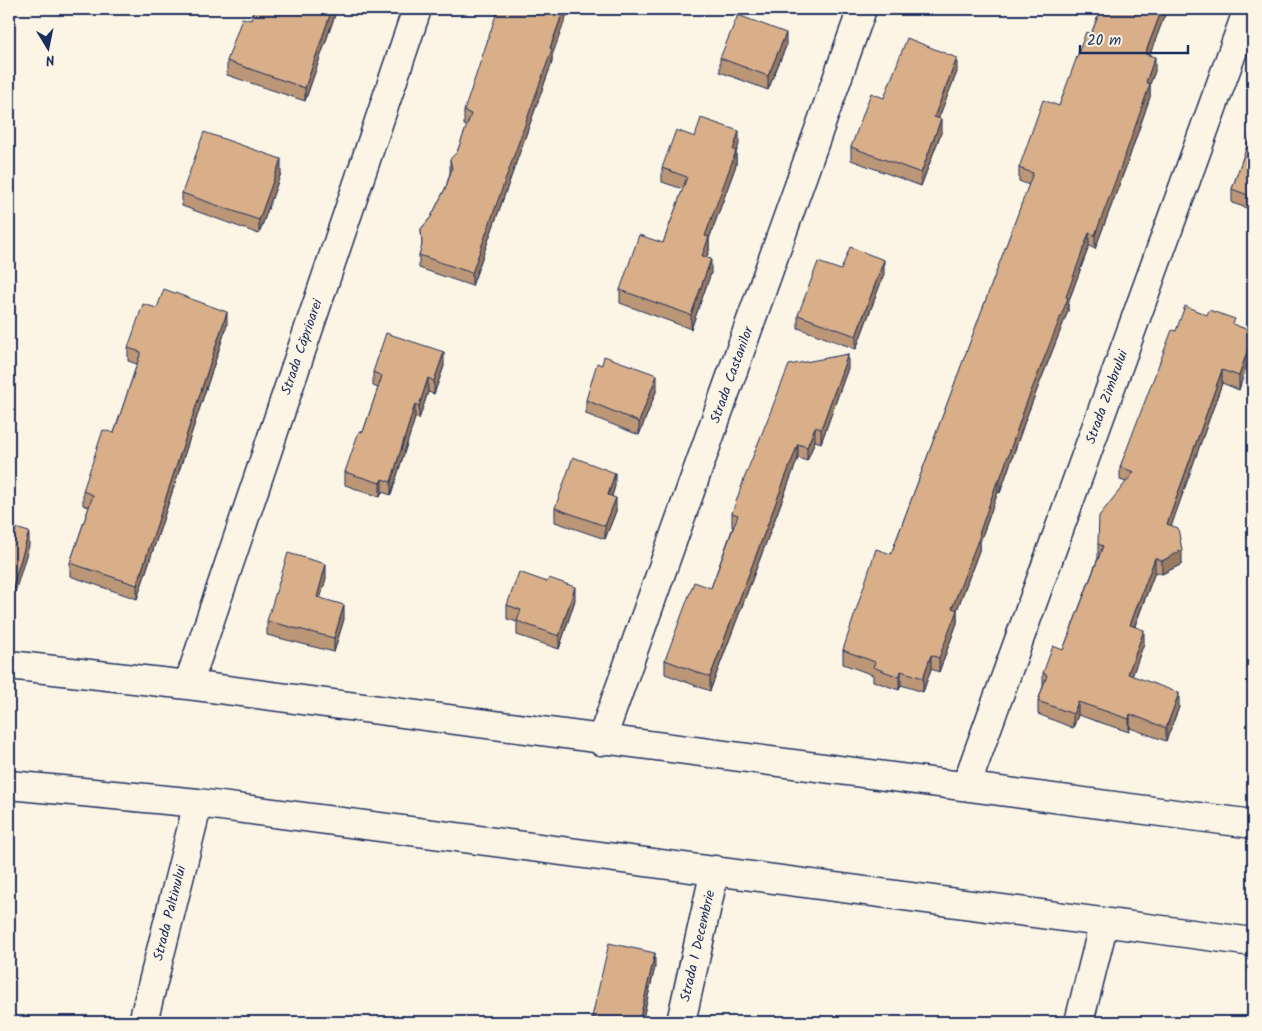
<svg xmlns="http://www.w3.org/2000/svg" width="1262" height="1031" font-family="Kalam,sans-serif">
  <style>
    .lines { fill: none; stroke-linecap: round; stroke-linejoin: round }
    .minor-casing { stroke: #1b2f5e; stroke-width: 31 }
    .minor { stroke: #fcf5e5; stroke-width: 28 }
    .wall { fill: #bb9677; stroke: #1b2f5e }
    .shaded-wall { fill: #987a61; stroke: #1b2f5e }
    .building { fill: #d9af8a; stroke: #1b2f5e }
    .labels { text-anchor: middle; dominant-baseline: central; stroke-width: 4; stroke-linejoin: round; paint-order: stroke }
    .street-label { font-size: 14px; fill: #1b2f5e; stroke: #fcf5e5 }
  </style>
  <rect width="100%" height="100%" fill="#fcf5e5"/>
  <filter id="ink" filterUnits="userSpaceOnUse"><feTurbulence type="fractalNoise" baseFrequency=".02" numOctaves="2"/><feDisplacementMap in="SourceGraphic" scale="10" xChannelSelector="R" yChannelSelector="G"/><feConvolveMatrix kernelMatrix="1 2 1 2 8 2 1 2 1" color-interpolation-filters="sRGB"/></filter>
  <g filter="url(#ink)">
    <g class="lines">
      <defs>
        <path id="minor" d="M9,665L188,685L1253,824
          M188,685L417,9
          M601,741L862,9
          M9,785L198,803L1253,942
          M966,786L1248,9
          M143,1022L198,803
          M681,1022L715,870
          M1079,1022L1104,922"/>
      </defs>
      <!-- minor casing -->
      <use href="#minor" class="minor-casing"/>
      <!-- minor -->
      <use href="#minor" class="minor"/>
    </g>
    <!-- wall -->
    <path class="wall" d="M337,9L305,101L227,75V61Z
      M1101,9H1167L1149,56L1155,71L1150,84V97L1127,164L1095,249L1089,246L1068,303V311L1026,418L1000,493L998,492L980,542V548L957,610V623L939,672L931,669L923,692L901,685L899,690L873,681V675L843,664V650L891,554L1029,185L1019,181V168L1059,106L1091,34Z
      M786,46L768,90L720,72V58Z
      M552,56V62L472,286L419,268V255L422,247L421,229L431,217L446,187L450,173V159L457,152L467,126L464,125V111Z
      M957,72L938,118L941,133L921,186L851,160V147L884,98Z
      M1253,129V210L1232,203V189Z
      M695,137L739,144L736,153V165L709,239V251L706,258L711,273L691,329L620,303V290L663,243L683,189L662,182V168Z
      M281,173L259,234L182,206V193Z
      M841,270L884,274L856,349L798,328V315Z
      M157,308L227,325L137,599L70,576V563L89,507L83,505V491L114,433L137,364L128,361V348Z
      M1207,315L1253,332L1239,390L1222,383L1171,526L1182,564L1162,574L1155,572L1135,626L1144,643L1132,676L1179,707L1166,741L1130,728L1129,732L1078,715L1073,728L1038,714V701L1043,686V673L1063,650L1098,558V544L1126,482L1120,480V467L1176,331Z
      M444,366L434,394L428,392L419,419L415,418L391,495L382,492L380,497L345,485V472L363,432L378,388L373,386V372Z
      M848,368L821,443L815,441L807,461L798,458L710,691L665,674V660L711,588L733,527H732V513Z
      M657,389L639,435L586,414V400Z
      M615,486L612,496L616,511L605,539L555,522V508Z
      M326,578L320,598L344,619L334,652L267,635V621Z
      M575,600L559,649L517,635V622L507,619V605Z
      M655,967L642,1022H592V1017Z"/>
    <!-- shaded-wall -->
    <path class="shaded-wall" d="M332,9H337L305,101V88Z
      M564,9H569L552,56V62L472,286V273Z
      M1162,9H1167L1145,68V54Z
      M786,33V46L768,90V76Z
      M1155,57V71L1150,84V97L1127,164L1095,249V235L1146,82Z
      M957,58V72L934,130V117Z
      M941,119V133L921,186V173Z
      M739,131V144L736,153V165L709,239V251L702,270V256L705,236Z
      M281,159V173L259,234V220Z
      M1089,233V246L1068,303V311L1026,418L1000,493V479L1026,404Z
      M711,259V273L691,329V315Z
      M884,260V274L856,349V336Z
      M227,312V325L137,599V585Z
      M1253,333V346L1239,390V376Z
      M444,352V366L434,394V381Z
      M848,354V368L821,443V429Z
      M1222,370V383L1167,538V524Z
      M657,375V389L639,435V422Z
      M428,378V392L419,419V406Z
      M415,404V418L391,495V482Z
      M815,427V441L807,461V447Z
      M798,444V458L710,691V677Z
      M615,473V486L608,508V495Z
      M382,479V492L380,497V483Z
      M998,479V492L980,542V548L957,610V623L939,672V658L952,608Z
      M616,498V511L605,539V526Z
      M29,532V546L9,612V599Z
      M1182,550V564L1162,574V561Z
      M1155,558V572L1130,638V625Z
      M326,564V578L317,611V597Z
      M575,587V600L559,649V636Z
      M344,605V619L334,652V638Z
      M1144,630V643L1128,688V674Z
      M931,655V669L923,692V678Z
      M901,671V685L899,690V677Z
      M1179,693V707L1166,741V728Z
      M1078,702V715L1073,728V714Z
      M1130,714V728L1129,732V719Z
      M655,953V967L642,1022H639Z"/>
    <!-- building -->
    <path class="building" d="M254,9H332L305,88L227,61L242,18L251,20Z
      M498,9H564L550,48L552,49L472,273L419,255L422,245L421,229L431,217L446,187L452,169L450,159L457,152L471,114L464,111Z
      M1101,9H1162L1145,54L1155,57L1146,82L1150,84L1127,150L1095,235L1089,233L1066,297L1068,298L1026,404L1000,479H998L979,534L980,535L952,608L957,610L939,658L931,655L923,678L901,671L899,677L873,667L875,662L843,650L876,549L891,554L1033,173L1019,168L1043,100L1059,106L1086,32L1091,34Z
      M738,15L786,33L768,76L720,58Z
      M907,38L957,58L934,117L941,119L921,173L851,147L871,93L884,98Z
      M701,118L739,131L733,150L736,151L705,236L709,237L702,256L711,259L691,315L620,290L639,235L663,243L687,177L662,168L676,130L695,137Z
      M1253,129V197L1232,189Z
      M204,132L281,159L259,220L182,193Z
      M850,247L884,260L856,336L798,315L818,262L841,270Z
      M164,289L227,312L137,585L70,563L93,495L83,491L103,430L114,433L141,352L128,348L143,304L157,308Z
      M1185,306L1207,315L1209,310L1235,319L1233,324L1253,332V333L1239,376L1222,370L1167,524L1178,528L1182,550L1162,561L1155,558L1130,625L1144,630L1128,674L1179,693L1166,728L1130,714L1129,719L1078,702L1073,714L1038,701L1047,675L1043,673L1053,646L1063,650L1103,546L1098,544L1099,516L1134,472L1120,467L1172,330L1176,331Z
      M386,333L444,352L434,381L428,378L419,406L415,404L391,482L382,479L380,483L345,472L359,431L363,432L382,376L373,372Z
      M848,354L821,429L815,427L807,447L798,444L710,677L665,660L694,582L711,588L738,515L732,513L744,479L789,365Z
      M604,356L657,375L639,422L586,400L597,363L602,365Z
      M573,457L615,473L608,495L616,498L605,526L555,508Z
      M9,526L29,532L9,599Z
      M288,553L326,564L317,597L344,605L334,638L267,621Z
      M519,572L547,582L549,578L575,587L559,636L517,621L521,610L507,605Z
      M609,943L655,953L639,1022H613L592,1017Z"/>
  </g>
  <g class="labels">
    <!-- street labels -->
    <g class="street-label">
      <text transform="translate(302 347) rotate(-71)">Strada Căprioarei</text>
      <text transform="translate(732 375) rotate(-70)">Strada Castanilor</text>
      <text transform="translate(1107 397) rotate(-70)">Strada Zimbrului</text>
      <text transform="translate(170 913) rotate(-76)">Strada Paltinului</text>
      <text transform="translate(698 946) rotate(-77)">Strada 1 Decembrie</text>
    </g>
  </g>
  <!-- margin -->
  <rect width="1262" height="1031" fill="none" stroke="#fcf5e5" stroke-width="30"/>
  <rect x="15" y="15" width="1232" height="1001" fill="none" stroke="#1b2f5e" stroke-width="2" filter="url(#ink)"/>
  <!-- north arrow -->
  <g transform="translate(48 48) rotate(170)" stroke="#fcf5e5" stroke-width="4" paint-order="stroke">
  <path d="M0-4L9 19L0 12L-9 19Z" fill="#1b2f5e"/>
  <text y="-8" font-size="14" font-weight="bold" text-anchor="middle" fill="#1b2f5e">N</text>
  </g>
  <!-- scale -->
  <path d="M1080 45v8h108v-8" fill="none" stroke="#1b2f5e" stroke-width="2.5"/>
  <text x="1087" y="45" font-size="15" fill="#1b2f5e" stroke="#fcf5e5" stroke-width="4" paint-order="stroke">20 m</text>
</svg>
